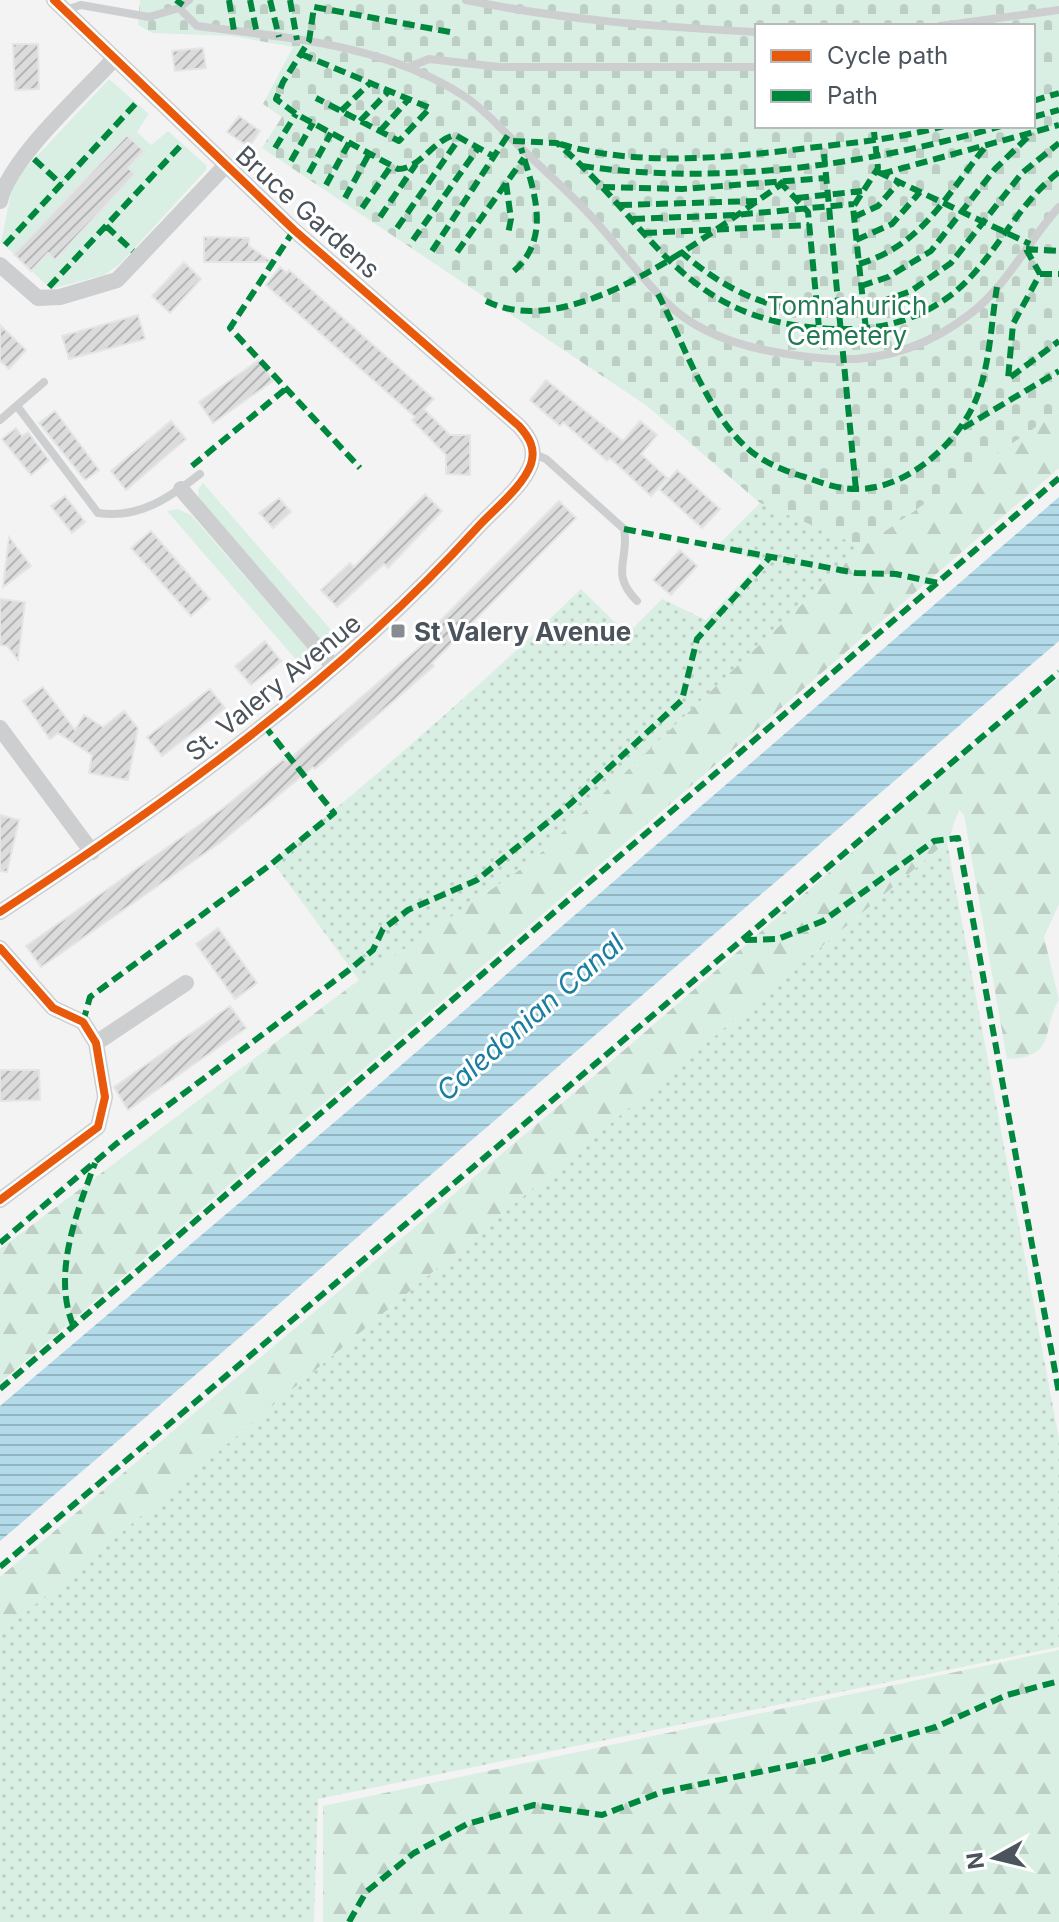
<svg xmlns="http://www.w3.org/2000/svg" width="1059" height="1922" font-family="Inter,sans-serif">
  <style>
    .grass { fill: #daefe3 }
    .forest { fill: url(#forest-firs) }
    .cemetery { fill: url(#cemetery-stones); fill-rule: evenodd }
    .park { fill: url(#park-dots) }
    .water { fill: url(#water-rules) }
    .building { fill: url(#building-hatch); stroke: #e4e5e5; stroke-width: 2 }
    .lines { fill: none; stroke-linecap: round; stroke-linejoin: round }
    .service { stroke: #cdced0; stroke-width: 8 }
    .minor { stroke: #cdced0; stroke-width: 16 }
    .quiet { stroke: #00873e; stroke-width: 6; stroke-dasharray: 12 6; stroke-linecap: butt }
    .cycleway-casing { stroke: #fff; stroke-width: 13 }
    .cycleway { stroke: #e8590c; stroke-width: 8 }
    .poi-dot { fill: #868c92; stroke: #fff; stroke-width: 3 }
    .labels { text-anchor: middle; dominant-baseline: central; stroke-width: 6; stroke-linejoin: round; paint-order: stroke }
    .street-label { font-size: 26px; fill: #4b545d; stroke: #fff }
    .park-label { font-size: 26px; fill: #217a52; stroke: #fff }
    .poi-label { font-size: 26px; font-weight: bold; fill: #4b545d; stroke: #fff; text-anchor: start }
    .water-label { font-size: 28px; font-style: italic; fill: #1a7ea1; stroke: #fff }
  </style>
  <defs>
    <pattern id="forest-firs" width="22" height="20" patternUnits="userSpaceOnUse" patternTransform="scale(2)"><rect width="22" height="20" fill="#daefe3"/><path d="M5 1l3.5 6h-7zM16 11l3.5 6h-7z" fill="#bdcfc5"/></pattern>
    <pattern id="cemetery-stones" width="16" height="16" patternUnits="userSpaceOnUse" patternTransform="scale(2)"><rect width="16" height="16" fill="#daefe3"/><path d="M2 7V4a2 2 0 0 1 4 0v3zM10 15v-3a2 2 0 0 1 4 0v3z" fill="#bdcfc5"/></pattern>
    <pattern id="park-dots" width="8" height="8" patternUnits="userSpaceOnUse" patternTransform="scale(2)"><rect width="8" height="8" fill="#daefe3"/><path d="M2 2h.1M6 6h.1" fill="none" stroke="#bdcfc5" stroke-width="1.8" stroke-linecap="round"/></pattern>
    <pattern id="water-rules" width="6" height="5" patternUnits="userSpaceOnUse" patternTransform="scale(2)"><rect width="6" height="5" fill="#b2dae9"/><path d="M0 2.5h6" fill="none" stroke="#93b3c0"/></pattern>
    <pattern id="building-hatch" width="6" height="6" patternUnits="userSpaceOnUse" patternTransform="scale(2)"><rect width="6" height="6" fill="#dcdcdd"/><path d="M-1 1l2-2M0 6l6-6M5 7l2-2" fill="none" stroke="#b4b5b6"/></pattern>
  </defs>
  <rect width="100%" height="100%" fill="#f3f3f3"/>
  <!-- grass -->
  <path class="grass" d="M109,79L149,114L137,132L151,145L168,131L206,165V170L120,264L104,275L51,289L1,242L12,188L23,171Z
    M203,483L339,639L331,644L323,642L199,499L198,489Z
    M178,509L191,515L312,653L314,659L304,669L167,511Z"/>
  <!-- forest -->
  <path class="forest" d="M1059,411V468L0,1383V1249L359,980L531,862L862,547Z
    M1059,678V904L1044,937L1059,1000C1041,1028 1058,1058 1007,1059L964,815L959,810L947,842L0,1634V1577L607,1065L986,736Z
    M1059,1650V1922H323V1806Z"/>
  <!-- cemetery -->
  <path class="cemetery" d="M140,0H1059V411L862,547L760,503L647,406L262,148L282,117L263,104L293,47L232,36L152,33L138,25ZM757,26H1033V126H757Z"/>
  <!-- park -->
  <path class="park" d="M760,503L862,547L531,862L359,980L272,861C379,774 482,685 581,589L627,634L662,599L706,620L762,561L716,547Z
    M947,842L1059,1439V1647L318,1799L314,1922H0V1634Z"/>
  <!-- water -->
  <path class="water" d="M1059,497V641L0,1541V1406L377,1086Z"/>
  <!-- building -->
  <path class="building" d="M13,44H38L39,89L15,90Z
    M203,48L206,68L175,71L172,51Z
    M239,116L260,131L249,147L227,132Z
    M127,135L144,151L128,168L135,174L55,260L48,253L31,271L14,254Z
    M204,237L249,238V246L272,262H204Z
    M184,262L201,279L170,313L152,296Z
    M280,267L287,273L289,270L434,399L424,409L450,435H470V475L446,474V455L412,420L415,417L266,285Z
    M138,315L145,339L69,359L62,336Z
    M0,325L26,350L9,369L0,361Z
    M259,360L273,381L213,423L199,402Z
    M546,380L623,441L640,421L657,435L641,454L667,478L651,496L610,458L607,461L563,422L560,426L530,400Z
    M55,411L99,470L85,480L39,423Z
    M171,421L186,439L126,490L111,471Z
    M16,428L22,436L28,432L49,460L31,475L2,439Z
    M677,470L720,509L702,528L660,490Z
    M425,494L442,511L388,568L384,564L337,607L321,590L350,563L354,567Z
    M65,496L85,522L72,533L51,506Z
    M279,498L291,512L273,528L259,513Z
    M559,501L576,518L432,663L434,666L315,769L313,767L221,842L41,967L26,946L222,809L284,759L286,762L437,632L433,628Z
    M151,531L210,599L191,616L131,548Z
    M9,537L31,566L3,587Z
    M680,550L697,566L671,595L653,580Z
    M0,599L25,602L18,660L7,646L0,645Z
    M265,641L281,661L251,685L235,666Z
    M43,687L75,730L84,715L103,727L124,711L138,728L128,780L89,773L92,755L58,733L50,739L23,701Z
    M210,689L225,708L162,756L147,737Z
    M0,815L19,820L7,872L0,871Z
    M218,928L257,983L235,999L196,944Z
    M230,1006L246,1028L128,1110L114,1087Z
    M0,1070H39L40,1100L0,1101Z"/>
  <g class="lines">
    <!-- service -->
    <path class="service" d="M189,0L179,8L197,26C289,38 384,44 464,96C483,108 497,125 513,140C542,169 573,195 599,225C622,251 642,279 667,303C705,341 766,353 818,358C873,364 925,349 970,314C1007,286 1028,241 1059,207
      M466,0C563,20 659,27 757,32
      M66,10L81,5L149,17L179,8
      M940,26L1059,10
      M409,67L429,59L499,67H757
      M17,406L98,513C139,519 169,498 200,474
      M0,420L44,382
      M532,453L546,459L624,529C630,559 609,573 637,601"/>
    <!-- minor -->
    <path class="minor" d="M0,201C9,159 82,94 113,60
      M0,265L38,298L60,297L117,280L226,165
      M181,489L334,667
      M0,728L92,852
      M0,912C170,801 339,680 476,529C493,510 523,487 531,464C536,448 529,437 519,426L294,230L54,0
      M0,948L53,1008L83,1022L96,1043L105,1097L98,1127L0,1200
      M96,1043L186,983"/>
    <!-- quiet -->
    <path class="quiet" d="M176,0L183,5
      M229,0L234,31
      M250,0L257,34
      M270,0L279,37
      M290,0L297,40
      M450,32L314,7L309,41L283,82L276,99L296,114L398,169C420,169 433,140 455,135L493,156
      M301,54L430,108L399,141L316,98
      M1033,101L1059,93
      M341,111L369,84
      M1033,117L1059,110
      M360,121L388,92
      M380,131L408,100
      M513,141L557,143C652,225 680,318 820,328C867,332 907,326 947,298C993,265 1013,207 1059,172
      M560,144C642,168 733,157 817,147C860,142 901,138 944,126
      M275,148L296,114
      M824,154L856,490
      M34,159L61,184
      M291,161L313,123
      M582,166C721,186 868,165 1001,126
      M878,172L1030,244
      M309,173L331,133
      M881,174L1059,125
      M779,181L808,212L819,328
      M506,183L511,219L508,234
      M326,185L349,143
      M603,187L682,189L826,178
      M345,198L369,154
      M797,198L862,191
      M620,205L757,201
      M362,208L391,166
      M380,217L416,164
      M854,217L878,206L899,182
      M633,219L735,215L854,204
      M106,226L133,251
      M397,228L461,136
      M294,230L230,328L360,468
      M645,233L809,225
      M413,240L479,147
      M856,240L892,224L920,192
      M5,245L137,102
      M1026,249L1040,274L1013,324L1008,379L1059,341
      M1026,249L1059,251
      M432,251L508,135
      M680,251C721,287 763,309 818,312
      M457,252L524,158
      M859,264C923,245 946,195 986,146
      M514,271C552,237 534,191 521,148
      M1040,274H1059
      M861,286L888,277L931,251L995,169L1032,133
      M49,287L183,143
      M658,294C682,340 707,412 746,447C762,462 784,471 805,477C822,483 841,490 859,489C907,488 956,445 975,402C990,368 991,323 997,287
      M486,301C574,345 711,231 782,184
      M863,308L911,291L951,263L1022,173L1059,143
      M866,330L853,207L878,168L874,132
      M963,428L1059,371
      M192,466L288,387
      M624,529L856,573L896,574L938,583
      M745,940L778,939L823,921L934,841L958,838L1059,1393
      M83,1022L90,997L270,865L334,813L263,724
      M0,1243L116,1144L349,970L373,950L383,929L408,910L477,880L570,804L682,700L697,639L771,556
      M73,1325C52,1273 77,1212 95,1163
      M0,1389L1059,478
      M0,1567L1059,672
      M349,1922L366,1892L414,1853L467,1824L534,1805L602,1815L662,1792L823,1759L936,1727L1007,1695L1059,1681"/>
    <defs>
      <path id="cycleway" d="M0,912C170,801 339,680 476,529C493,510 523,487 531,464C536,448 529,437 519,426L294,230L54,0
        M0,948L53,1008L83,1022L96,1043L105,1097L98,1127L0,1200"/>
    </defs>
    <!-- cycleway casing -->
    <use href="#cycleway" class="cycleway-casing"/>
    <!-- cycleway -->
    <use href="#cycleway" class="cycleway"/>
  </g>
  <!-- markers -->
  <rect class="poi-dot" x="390" y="623" width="16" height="16" rx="4"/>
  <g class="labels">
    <!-- street labels -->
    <g class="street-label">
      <text transform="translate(308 212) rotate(42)">Bruce Gardens</text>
      <text transform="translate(273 687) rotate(-39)">St. Valery Avenue</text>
    </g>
    <!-- park labels -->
    <g class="park-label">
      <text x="847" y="305">Tomnahurich<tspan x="847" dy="30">Cemetery</tspan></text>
    </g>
    <!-- poi labels -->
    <g class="poi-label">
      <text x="414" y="631">St Valery Avenue</text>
    </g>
    <!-- water labels -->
    <g class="water-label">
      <text transform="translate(530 1017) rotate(-41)">Caledonian Canal</text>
    </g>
  </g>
  <!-- legend -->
  <rect x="755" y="24" width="280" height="104" fill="#ffffff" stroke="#b7bbbe" stroke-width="2"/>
  <rect x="771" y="50" width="40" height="12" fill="#e8590c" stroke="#b7bbbe" stroke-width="2"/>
  <text x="827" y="64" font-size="24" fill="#4b545d">Cycle path</text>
  <rect x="771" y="90" width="40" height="12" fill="#00873e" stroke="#b7bbbe" stroke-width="2"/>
  <text x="827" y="104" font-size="24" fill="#4b545d">Path</text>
  <!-- north arrow -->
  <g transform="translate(995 1858) rotate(262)" stroke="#ffffff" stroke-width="6" paint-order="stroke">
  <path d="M0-6L14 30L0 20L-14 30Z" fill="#4b545d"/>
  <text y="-12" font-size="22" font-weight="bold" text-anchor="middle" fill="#4b545d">N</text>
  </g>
</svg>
